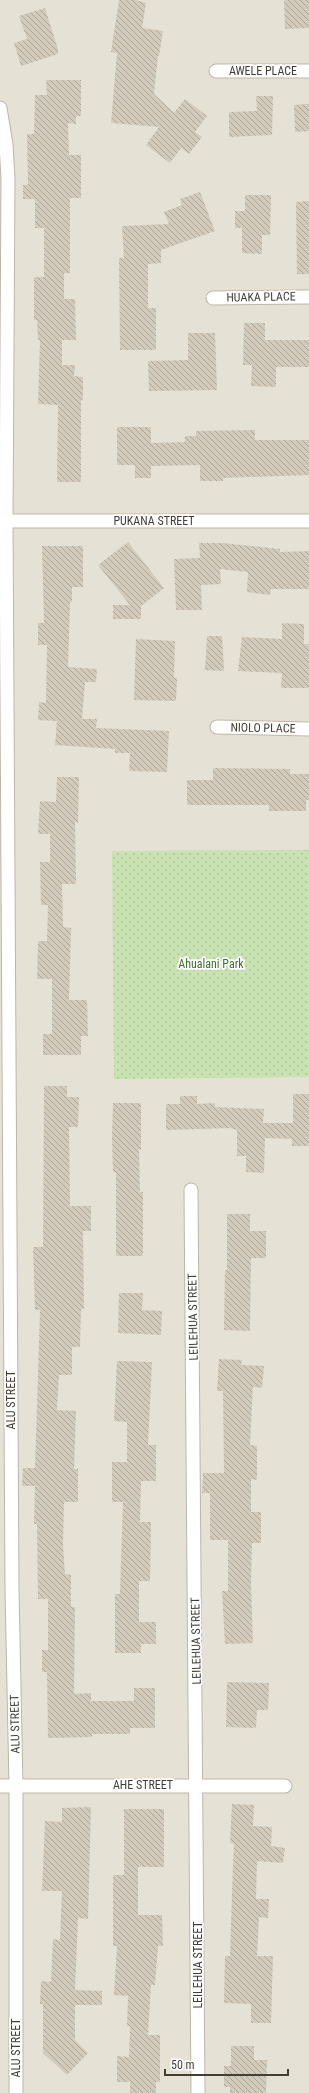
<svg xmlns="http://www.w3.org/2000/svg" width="309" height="2093" font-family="'Roboto Condensed',sans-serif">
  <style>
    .residential { fill: #e5e1d4 }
    .park { fill: url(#park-dots) }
    .building { fill: url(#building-back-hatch) }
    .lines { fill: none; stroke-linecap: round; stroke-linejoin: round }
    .minor-casing { stroke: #bcb7a9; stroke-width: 15 }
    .minor { stroke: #fff; stroke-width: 13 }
    .labels { text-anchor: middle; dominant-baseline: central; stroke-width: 3.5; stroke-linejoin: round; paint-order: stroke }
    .street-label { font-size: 12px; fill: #433f36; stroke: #fff }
    .park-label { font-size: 12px; fill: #426f2f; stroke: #fff }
  </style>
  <defs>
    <pattern id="park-dots" width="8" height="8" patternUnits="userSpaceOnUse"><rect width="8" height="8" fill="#c8e2b2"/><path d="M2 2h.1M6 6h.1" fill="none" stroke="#adc39a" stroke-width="1.8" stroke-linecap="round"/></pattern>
    <pattern id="building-back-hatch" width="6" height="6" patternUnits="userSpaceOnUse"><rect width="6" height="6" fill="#d2cbbc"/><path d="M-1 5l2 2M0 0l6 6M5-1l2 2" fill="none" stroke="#aca69a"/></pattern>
  </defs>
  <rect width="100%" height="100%" fill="#f1efe6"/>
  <!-- residential -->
  <path class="residential" d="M0,0H309V2093H0Z"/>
  <!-- park -->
  <path class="park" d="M309,850V1077L114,1079L112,851Z"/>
  <!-- building -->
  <path class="building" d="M119,0H136L146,3L142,28L163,31L159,56L158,55L154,94L174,113L185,99L207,116L195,132L202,137L189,154L181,148L170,163L146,145L159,127L111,123L117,53L111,52Z
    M284,0H309V28L285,29Z
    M45,8L58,49V54L21,66L14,43L27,39L19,16Z
    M46,80H81V116H76V124L68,123L69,155H81V198H70V273H64V299H75L76,340H62V365H75L74,376L83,377V400H81V482H57L58,405L38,404L40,340H38L37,320H34V277H44V228H35V199H23V185H28L27,134H34L35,95H47Z
    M256,96H273L272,135L229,137V112L257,111Z
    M309,104V131L295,132L294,105Z
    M200,192L215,231L161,250V263L148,264V308H156V350H120L119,258H124L122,226L169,224L164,212L182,205L180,199Z
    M245,195H271L270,235H262V254L242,253V228H235V211H245Z
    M309,201V274H297L296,202Z
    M244,323H265V340H309V367H276V387L251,386L252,365H243Z
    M188,333H215L217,390L149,391L148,361L188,360Z
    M117,427H151V443L185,442V436H196V431L255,430V440H309V475L223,478V481H200V465L151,466V478H135V465H117Z
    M128,542L164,588L141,606V619H113V605H130L98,565Z
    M199,543H222L280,549V552L309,551V589H271L270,595L247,592L248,572L220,569L221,584L201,585L202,610H176L174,559L200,558Z
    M42,546H83V587H72V602H70L68,667L97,669L96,682H85L82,719H97L96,728L169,731L167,772L129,771L130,753H115V749L55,745L57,721L38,720L39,702L46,703L47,645H38V623H44Z
    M282,623L304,624V644H309V688H281L282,673L238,671L242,637L282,639Z
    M207,636H222L224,671L205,670Z
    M136,639L175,641L174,678H177L176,701L134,700Z
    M213,768L290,769V774H309V800H306V811H269V805H187V780H213Z
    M57,777H79L78,823L75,822L76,884H62L63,927L71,928L69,1000H87L88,1036H81V1055H43V1034H52V979H37L38,941H47L48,905H41L40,862H50V834H38L40,801L56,802Z
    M44,1086H67V1097H79L78,1127H69L70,1206H91V1231H83L84,1309H81L80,1347H72V1375H59L57,1410L76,1411L74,1469H78V1502H64L63,1545L65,1574L71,1575V1607H75L74,1694L91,1693V1701H134V1688H155V1728H130V1734H92V1737L48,1738L47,1672H42V1650H48V1599H38L37,1524H34L35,1486H22L23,1468H35L40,1310H35L33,1247H43Z
    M293,1094H309V1146H292V1139L265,1138L264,1173L246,1172V1156H237V1130L230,1128L166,1130V1104H180V1096H197V1104L215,1103V1107L264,1109L263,1123H293Z
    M113,1103H141V1150H139L140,1192H143V1256H116V1172H113L112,1137Z
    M227,1214H250V1231H266V1258H251L250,1331L224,1330L225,1270H227Z
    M119,1293H143L142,1310L162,1311L161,1335L118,1333Z
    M219,1359L242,1360L241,1365L264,1366L262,1388L253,1387L250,1445L257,1446V1480L251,1479V1512H261V1543H252L251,1582L253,1643L225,1644L222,1591H228V1540H210V1493H202L203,1473H224L223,1391H217Z
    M117,1361L152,1362L148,1445H156V1481H141L140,1522H151L150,1581H139V1622H156V1644H141V1653H115V1594H120L123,1502H112V1462H127V1422L114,1421Z
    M227,1682L269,1683L268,1710H257L256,1728L226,1727Z
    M232,1804L254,1805L253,1826L272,1827L271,1846L285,1848L283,1863L257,1861L256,1899H269L268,1918L259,1917L257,1956H273L271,2023H251V2004L224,2003L225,1956H230L233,1864L234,1844L230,1843Z
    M91,1807L88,1919L78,1918L75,1990L102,1991V2005H75V2040L88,2053L67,2075L43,2053V2004H40L41,1981L51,1982L53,1939L60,1940L62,1891H42L45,1821L62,1822V1808Z
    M124,1809H164V1867H138V1915H162L163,1946H158L155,1985H151L148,2035H160V2082H156V2093H130V2082H117V2056L129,2057L130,2026H127L128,1996L114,1995L117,1946H113V1875H124Z
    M231,2046H254V2060H267L266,2093H230V2087H224V2066H231Z"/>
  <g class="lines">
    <defs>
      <path id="minor" d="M216,71H309
        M0,108L6,144L8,179L6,521L12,1589L16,1786V2093
        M213,298L309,297
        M0,521H309
        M217,727L309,729
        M191,1190L198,2093
        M0,1786H285"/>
    </defs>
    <!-- minor casing -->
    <use href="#minor" class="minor-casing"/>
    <!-- minor -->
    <use href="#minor" class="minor"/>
  </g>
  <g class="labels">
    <!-- street labels -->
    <g class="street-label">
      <text x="263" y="71">AWELE PLACE</text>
      <text transform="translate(261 297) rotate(-1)">HUAKA PLACE</text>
      <text x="154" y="521">PUKANA STREET</text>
      <text transform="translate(263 728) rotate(1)">NIOLO PLACE</text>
      <text transform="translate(193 1317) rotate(-91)">LEILEHUA STREET</text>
      <text transform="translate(11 1400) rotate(-90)">ALU STREET</text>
      <text transform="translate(196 1641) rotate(-91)">LEILEHUA STREET</text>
      <text transform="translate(15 1724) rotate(-91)">ALU STREET</text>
      <text x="143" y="1785">AHE STREET</text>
      <text transform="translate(198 1965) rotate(-90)">LEILEHUA STREET</text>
      <text transform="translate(16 2048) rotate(-90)">ALU STREET</text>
    </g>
    <!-- park labels -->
    <g class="park-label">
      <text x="211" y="964">Ahualani Park</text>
    </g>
  </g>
  <!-- scale -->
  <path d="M165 2069v6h123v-6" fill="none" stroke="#433f36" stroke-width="2"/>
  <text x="171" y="2069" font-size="12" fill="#433f36" stroke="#ffffff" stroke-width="3" paint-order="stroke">50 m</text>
</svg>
